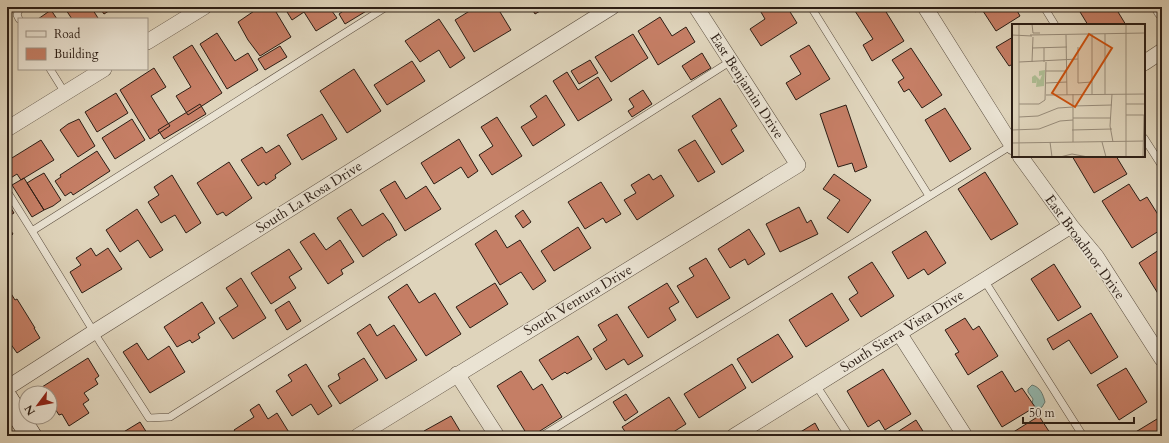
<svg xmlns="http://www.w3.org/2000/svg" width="1169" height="443" font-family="Cardo,serif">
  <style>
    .water { fill: #93b8af; stroke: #6a7a71 }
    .building { fill: #c57e65; stroke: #2c1e15 }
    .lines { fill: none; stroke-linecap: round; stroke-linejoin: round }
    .service-casing { stroke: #594c3e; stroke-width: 8 }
    .minor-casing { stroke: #594c3e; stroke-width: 16 }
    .secondary-casing { stroke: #2c1e15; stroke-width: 22 }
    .service { stroke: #eae3d3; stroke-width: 7 }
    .minor { stroke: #eae3d3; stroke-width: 15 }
    .secondary { stroke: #eae3d3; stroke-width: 21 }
    .labels { text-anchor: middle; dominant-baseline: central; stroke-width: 3; stroke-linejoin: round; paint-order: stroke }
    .street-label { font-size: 14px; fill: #2c1e15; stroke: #eae3d3 }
    .inset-road { fill: none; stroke: #978b79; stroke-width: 1 }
    .view { fill: #cc500d; fill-opacity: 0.15; stroke: #cc500d; stroke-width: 2 }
    .inset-edge { fill: none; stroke: #2c1e15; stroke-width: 2 }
  </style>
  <rect width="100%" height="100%" fill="#dfd4bb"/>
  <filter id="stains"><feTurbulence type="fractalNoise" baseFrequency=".005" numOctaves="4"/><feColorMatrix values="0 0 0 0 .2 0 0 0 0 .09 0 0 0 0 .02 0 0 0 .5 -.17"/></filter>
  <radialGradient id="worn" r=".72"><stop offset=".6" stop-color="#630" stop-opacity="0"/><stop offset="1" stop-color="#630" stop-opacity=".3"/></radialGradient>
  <!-- water -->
  <path class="water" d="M1032,385C1040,387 1043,394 1045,402L1042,407L1039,409L1035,407L1032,403L1033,399L1028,392V389Z"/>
  <!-- building -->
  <path class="building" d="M64,7H91L98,18L96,19H72Z
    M99,7H115L104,14Z
    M260,7H273L291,37L260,56L248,40L238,22Z
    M284,7H329L337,18L316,31L304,12L292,20Z
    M349,7H373L345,24L339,14Z
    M476,7H497L511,30L474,52L455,20Z
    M531,7H547L535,14Z
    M758,7H787L797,23L761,46L750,29L765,19Z
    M861,7H883L904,41L872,61L863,45L873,39L855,11Z
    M971,7H1015L1020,16L996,31L981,8L975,12Z
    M1077,7H1115L1126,25H1088Z
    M51,10L57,19H38Z
    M660,17L672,36L686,27L695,42L658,65L638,31Z
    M439,19L465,58L450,68L439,50L420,62L405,41Z
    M217,33L235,61L248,53L258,70L227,89L200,44Z
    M633,34L648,58L611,82L595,57Z
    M1013,37V64L1009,66L996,47Z
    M192,45L222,93L188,115L176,96L191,87L173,57Z
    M809,45L830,79L796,100L786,83L801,74L790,56Z
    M280,46L287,57L265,70L258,59Z
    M911,48L942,95L922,108L909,89L904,92L898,82L904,78L892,60Z
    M702,53L711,68L691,80L682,66Z
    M590,60L598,73L579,84L571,71Z
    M412,61L425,81L387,105L374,85Z
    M154,68L166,87L151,96L170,126L150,139L120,90Z
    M354,69L381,111L347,133L320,91Z
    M567,72L578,90L598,77L612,100L578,121L553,81Z
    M643,90L652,104L632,117L628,111L634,107L629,99Z
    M116,93L128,113L97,132L85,112Z
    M546,95L565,125L533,146L521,127L537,117L530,106Z
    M720,98L737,126L731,130L744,151L722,165L692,116Z
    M200,104L206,114L164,139L158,130Z
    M846,105L867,167L855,172L852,163L838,167L820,114Z
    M945,108L971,149L950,162L925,120Z
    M322,114L337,139L302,160L287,135Z
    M497,117L522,156L492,175L479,155L493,146L481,127Z
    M79,119L95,146L78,157L60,130L68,124Z
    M132,119L145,140L115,159L102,138Z
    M459,139L478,171L468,178L461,167L434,184L421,163Z
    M41,140L54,160L21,180L17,174L9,179L7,177V161Z
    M695,140L715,172L698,182L678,150Z
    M279,145L291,164L275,175L276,178L266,185L264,182L258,186L241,160L262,147L266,153Z
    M97,151L110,171L73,195L71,192L65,196L55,181L61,177L60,175Z
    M1072,156H1116L1127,174L1094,193Z
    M229,162L252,198L226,216L223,212L217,215L197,183Z
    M985,172L1018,224L991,240L958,189Z
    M44,173L61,200L53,206L44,210L27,183L35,178Z
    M649,174L653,180L661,175L674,196L637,220L624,200L636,193L631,185Z
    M834,174L871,200L848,233L827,218L840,200L823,189Z
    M172,175L201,223L186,233L175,215L161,223L148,202L159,195L154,187Z
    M24,178L44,210L32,217L12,185Z
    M395,181L406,199L426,186L441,209L405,231L380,190Z
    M601,182L621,214L606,223L603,218L585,229L568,202Z
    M1129,184L1140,201L1147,197L1162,221V229L1132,248L1102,201Z
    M7,202L14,213L7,217Z
    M799,207L807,223L811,220L818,234L780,252L766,224Z
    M137,209L163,250L150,258L138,240L120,252L106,230Z
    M351,209L362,226L383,213L391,224L397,235L390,239V240H388L363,257L337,218L344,213Z
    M523,210L531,222L523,228L515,216Z
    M7,225L13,234L7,239Z
    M578,227L591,248L554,271L541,251Z
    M749,229L765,254L748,265L745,259L730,268L718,249Z
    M496,230L507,248L520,240L546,281L533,290L521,272L500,285L475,244Z
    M926,231L946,263L928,275L924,269L908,279L892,252Z
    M314,233L326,250L340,240L354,262L341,270L343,274L328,284L300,242Z
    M91,248L96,256L108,248L122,269L82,293L70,272L81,265L76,258Z
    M1162,248V300L1139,263Z
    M289,249L302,269L289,277L296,288L271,304L251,273Z
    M706,258L730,298L697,318L677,286L694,276L689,268Z
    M872,262L894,296L861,317L849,299L858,293L848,277Z
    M1054,264L1081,307L1058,321L1031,279Z
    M241,278L266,318L233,339L219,318L238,306L226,288Z
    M495,283L508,304L470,328L456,307Z
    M667,283L679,302L669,308L676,320L648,338L628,307Z
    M407,284L419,303L435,293L461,334L426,356L388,297Z
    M7,287L15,300L17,299L35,328H34L40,338L17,353L10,343L9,344L7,340Z
    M832,293L849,320L806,347L789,320Z
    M289,301L301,321L287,330L275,310Z
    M202,302L215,323L198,334L200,338L192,343L190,340L177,347L164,327Z
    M1091,313L1118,357L1091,374L1069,340L1053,350L1047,339Z
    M617,314L643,356L628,365L624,359L606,370L593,349L607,340L598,325Z
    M965,318L973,330L979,326L998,356L968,375L955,354L959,352L945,330Z
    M370,324L377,336L394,325L417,360L386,379L357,333Z
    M778,334L793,357L752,383L737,359Z
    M578,336L592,359L567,374L565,372L552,380L539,360Z
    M137,343L148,360L169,346L185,372L150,393L123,352Z
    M88,358L99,376L95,379L98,384L84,393L89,400L83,404L89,413L69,426L62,414L59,415L50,401V393H45L42,387Z
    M364,358L378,380L340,404L328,386L340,379L338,374Z
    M306,364L332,406L318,415L311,404L292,416L276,391L292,381L288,375Z
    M732,364L746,388L699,418L684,394Z
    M1126,368L1147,402L1119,420L1097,385Z
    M883,369L911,414L885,430L879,420L868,427L847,391Z
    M521,371L533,390L542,384L562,417L532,436H528L497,386Z
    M1002,371L1015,392L1022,388L1035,407L1002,427L977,386Z
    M626,394L638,412L625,421L613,402Z
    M669,397L686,424L667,436H628L622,427Z
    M259,404L268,419L277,413L290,434L287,436H238L234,430L254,417L250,410Z
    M451,416L463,436H427L424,431Z
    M1039,416L1052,436H1007Z
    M1157,419L1162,426V436H1129Z
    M916,420L926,436H891Z
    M140,422L147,433L143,436H117Z
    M815,423L822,436H794Z"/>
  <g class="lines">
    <defs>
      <path id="service" d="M386,7L32,231L100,342L149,418L170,417L731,61
        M811,7L929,196
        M1044,7L1055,25
        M19,19L17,15L20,7
        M50,69L65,93
        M1144,138L1162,166
        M7,191L32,231
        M984,280L1083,436
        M816,385L849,436
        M542,436L1012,145"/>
      <path id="minor" d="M925,7L1013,147
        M1159,7L1162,12
        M147,42L204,7
        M1144,63L1162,51
        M7,129L104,69
        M1020,156L1071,226L1096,256L1162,359
        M899,333L965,436
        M457,374L497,436
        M7,388L94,332L612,7
        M358,436L798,165L696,7
        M734,436L1071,226"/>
      <path id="secondary" d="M7,398L31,436"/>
    </defs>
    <!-- service casing -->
    <use href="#service" class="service-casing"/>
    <!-- minor casing -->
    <use href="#minor" class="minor-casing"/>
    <!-- secondary casing -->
    <use href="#secondary" class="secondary-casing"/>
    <!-- service -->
    <use href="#service" class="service"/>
    <!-- minor -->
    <use href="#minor" class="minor"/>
    <!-- secondary -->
    <use href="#secondary" class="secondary"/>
  </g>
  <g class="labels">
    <!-- street labels -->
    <g class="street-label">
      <text transform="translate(747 86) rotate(57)">East Benjamin Drive</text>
      <text transform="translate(309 197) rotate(-32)">South La Rosa Drive</text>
      <text transform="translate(1085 247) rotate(54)">East Broadmor Drive</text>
      <text transform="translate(578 300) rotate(-31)">South Ventura Drive</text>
      <text transform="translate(902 331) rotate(-32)">South Sierra Vista Drive</text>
    </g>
  </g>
  <!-- overview -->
  <g transform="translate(1012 24)">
    <rect width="133" height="133" fill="#dfd4bb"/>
    <path d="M33,46L32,62L24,63L25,55L24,59H20V53L23,51L28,56L30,51L27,52V47Z" fill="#aebd93"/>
    <path class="inset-road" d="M20,0L21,9H28M80,10V70M93,10V70M0,11L20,12M18,11L133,9M54,11L55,71M66,23V59L80,58M20,24L55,23M7,38L66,35M20,38L21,13M32,38V24M34,47H55M34,59L55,58M61,70V118M100,70L98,102L101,118M34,71L133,70M7,80H27L33,76L34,38M114,80H133M61,82L100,81M114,91H133M7,93L26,92L46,84L61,83M61,94H98M0,106L27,105L48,97L61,96M60,106L100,105M38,118L40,133M90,118L94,133M0,119L133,117M7,133V0M48,133L60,130L76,133M114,133V0M131,133L132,91"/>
    <path class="view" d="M77,10L100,24L63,83L40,69Z"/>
    <rect width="133" height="133" class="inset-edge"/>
  </g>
  <!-- margin -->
  <rect width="1169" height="443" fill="none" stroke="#dfd4bb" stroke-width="24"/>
  <rect x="8" y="8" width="1153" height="427" fill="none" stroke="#2c1e15" stroke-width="2"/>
  <rect x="12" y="12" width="1145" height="419" fill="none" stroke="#2c1e15"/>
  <!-- legend -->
  <rect x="18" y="18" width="130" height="52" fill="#eae3d3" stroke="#9e9487"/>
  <rect x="26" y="31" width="20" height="6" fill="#eae3d3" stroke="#9e9487"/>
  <text x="54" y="38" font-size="12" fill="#2c1e15">Road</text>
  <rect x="26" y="48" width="20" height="12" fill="#c57e65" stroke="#9e9487"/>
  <text x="54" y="58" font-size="12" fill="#2c1e15">Building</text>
  <!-- north arrow -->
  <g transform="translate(38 405) rotate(238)"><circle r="19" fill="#eae3d3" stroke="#9e9487"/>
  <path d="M0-3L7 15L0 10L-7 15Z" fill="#8f2418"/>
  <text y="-6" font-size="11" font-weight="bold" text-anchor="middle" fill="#2c1e15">N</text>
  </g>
  <!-- scale -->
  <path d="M1023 417v6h111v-6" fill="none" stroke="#2c1e15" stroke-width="2"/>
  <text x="1029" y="417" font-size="12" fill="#2c1e15" stroke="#eae3d3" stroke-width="3" paint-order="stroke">50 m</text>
  <rect width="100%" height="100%" filter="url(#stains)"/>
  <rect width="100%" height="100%" fill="url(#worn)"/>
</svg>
